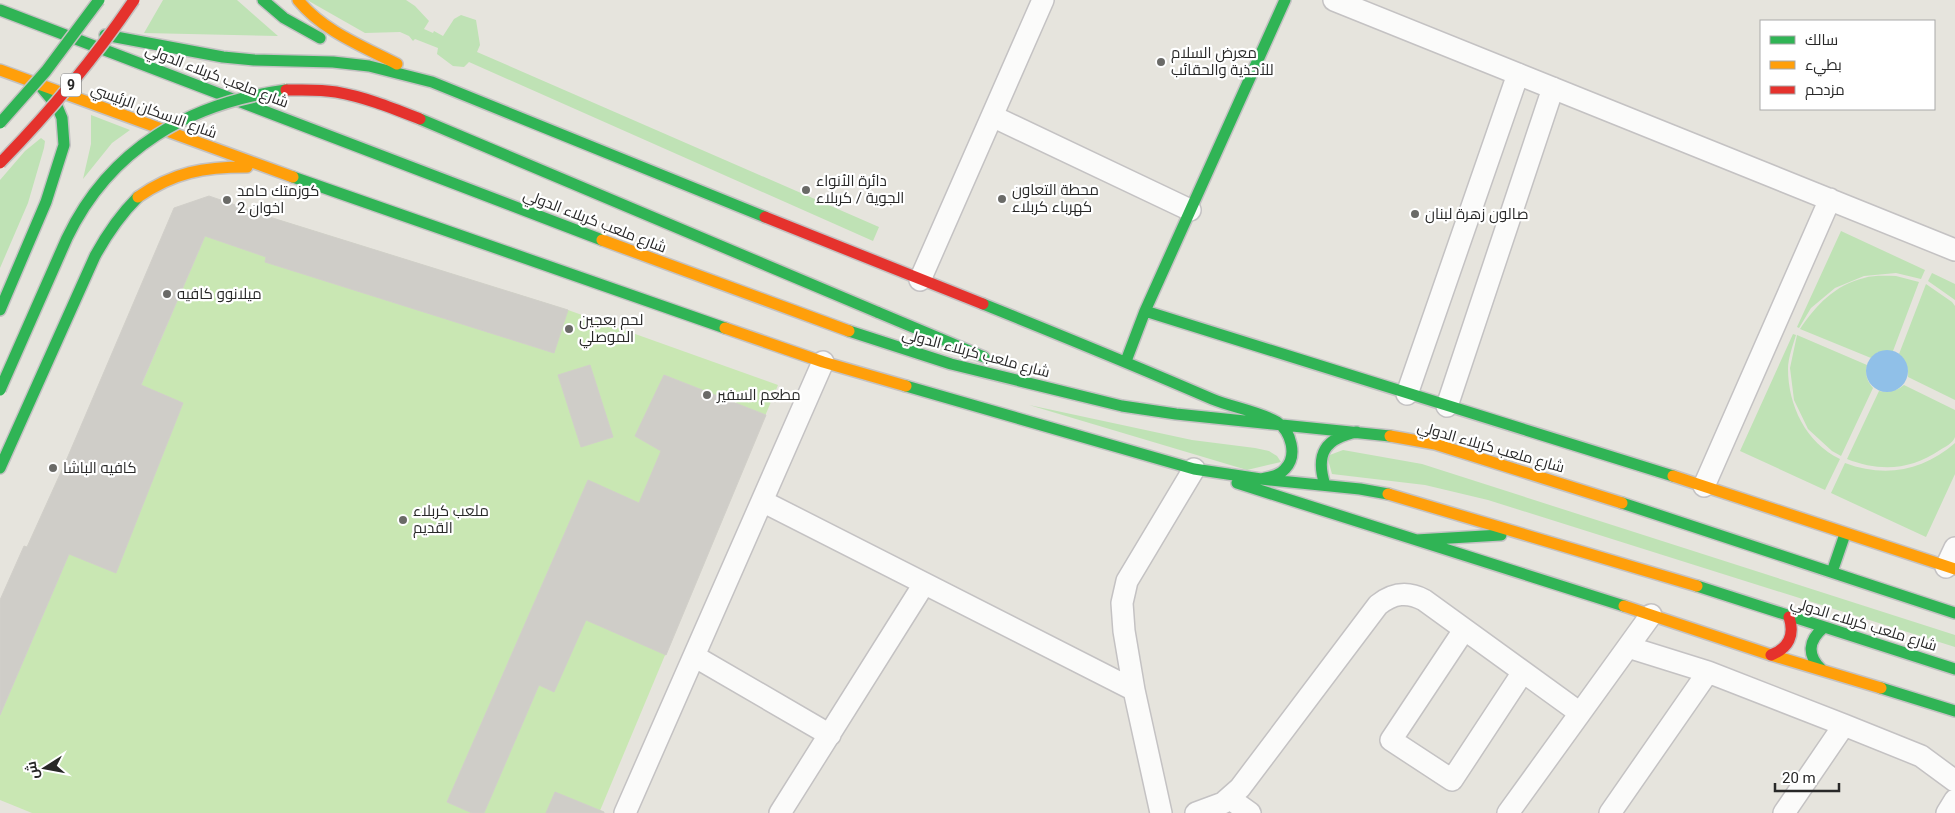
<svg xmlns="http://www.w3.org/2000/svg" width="1955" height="813" font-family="Roboto,Cairo,sans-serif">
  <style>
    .green { fill: #bfe2b5 }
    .pitch { fill: #c9e7b3 }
    .water { fill: #90c0e8 }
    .building { fill: #cfcdc8; stroke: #d1cfc9 }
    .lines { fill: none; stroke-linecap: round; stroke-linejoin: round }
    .street-casing { stroke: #c4c2c3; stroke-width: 24 }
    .fast-casing { stroke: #c4c2c3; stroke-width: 14 }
    .slow-casing { stroke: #c4c2c3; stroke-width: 14 }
    .jam-casing { stroke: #c4c2c3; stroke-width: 14 }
    .street { stroke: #fbfbfa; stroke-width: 21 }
    .fast { stroke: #30b455; stroke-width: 11 }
    .slow { stroke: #ff9f0a; stroke-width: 11 }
    .jam { stroke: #e5322d; stroke-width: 11 }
    .fast-bridge-casing { stroke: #c3c2c0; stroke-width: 14; stroke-linecap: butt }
    .jam-bridge-casing { stroke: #c3c2c0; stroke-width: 14; stroke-linecap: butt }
    .fast-bridge { stroke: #30b455; stroke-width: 11 }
    .jam-bridge { stroke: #e5322d; stroke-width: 11 }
    .poi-dot { fill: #6a6a67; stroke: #fff; stroke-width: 2 }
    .labels { text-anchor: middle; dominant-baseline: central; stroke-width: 4.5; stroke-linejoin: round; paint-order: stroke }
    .shield { fill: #fff; stroke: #686868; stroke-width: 1 }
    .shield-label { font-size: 14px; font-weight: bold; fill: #282828 }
    .poi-label { font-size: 15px; fill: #282828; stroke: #fff; text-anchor: start }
    .street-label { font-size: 15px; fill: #282828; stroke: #fff }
  </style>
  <rect width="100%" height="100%" fill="#e6e4dd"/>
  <!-- green -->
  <path class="green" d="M163,0H237L278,36L144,33Z
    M307,0H406L415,6L429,21L424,29L433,33L434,31L443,36L454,19L461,15L476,20L480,45L477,52L879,227L873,241L469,62L464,67L453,66L437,54L438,48L415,39L413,41L409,36L400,32L365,33Z
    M91,115L130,130L112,143L83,179L91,144Z
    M41,138L45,141L44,148L28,203L0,268V180L25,151Z
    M1841,231L1925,270L1921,279L1896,273L1864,276L1835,288L1811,308L1799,328L1797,327Z
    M1932,273L1955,284V300L1928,281Z
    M1896,276L1919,282L1893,351L1878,352L1871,358L1800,329C1816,305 1835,285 1864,278C1874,275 1886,276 1896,276Z
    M1926,284L1952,302L1955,306V400L1908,377C1909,368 1905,360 1899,354Z
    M1793,334L1796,335C1793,345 1788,358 1788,369C1788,405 1806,443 1840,459L1825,490L1740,451Z
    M1797,335L1867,365C1865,375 1867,381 1873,388L1841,456L1832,451L1808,429L1794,400L1790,368Z
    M1904,385L1955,410C1955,418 1955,430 1955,437C1953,443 1945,447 1940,450C1911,470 1880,472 1847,459L1879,391C1888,393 1897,391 1904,385Z
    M1029,405L1192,440L1255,448L1269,451L1277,456L1281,462L1247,470Z
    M1955,443V474L1926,537L1831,493L1845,463C1885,478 1923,471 1955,443Z
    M1343,450L1422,464L1955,635V647L1488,500L1425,485L1332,474L1327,456Z"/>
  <!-- pitch -->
  <path class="pitch" d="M279,220L568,310L778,385L599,813H32L0,800V715L205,236Z"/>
  <!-- water -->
  <path class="water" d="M1866 371a21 21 0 1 1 42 0a21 21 0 1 1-42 0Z"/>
  <!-- building -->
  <path class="building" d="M209,196L279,220L568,310L554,353L265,262L266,257L205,236L141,385L183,403L116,573L69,554L0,715V600L24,546L27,547L66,461L174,208Z
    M590,365L613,437L581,447L558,375Z
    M664,375L766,415L666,655L586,620L554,692L539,685L484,813H472L447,802L588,480L639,503L661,451L635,436Z
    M555,792L604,812V813H546Z"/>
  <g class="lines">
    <defs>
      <path id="street" d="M1334,0L1955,250
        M992,116L1190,210
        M920,280L1043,0
        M1407,394L1518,74
        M1447,406L1553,88
        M1704,486L1830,199
        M762,501L1134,690
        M1946,567L1955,548
        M1464,630L1391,740L1452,780L1523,672
        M1628,647L1708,672L1844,725L1921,756L1955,781
        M694,656L830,735
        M1229,798L1250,813
        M625,813L823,362
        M780,813L924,584
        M1161,813L1134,690L1124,631L1122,603L1127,581L1194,469
        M1196,813L1223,803L1240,788L1378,605C1393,593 1407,591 1424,600L1580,713
        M1508,813L1651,615
        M1610,813L1708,672
        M1784,813L1844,725
        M1947,813L1955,800"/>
      <path id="fast" d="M263,0L284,18L320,38
        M0,10L602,240
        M105,35L223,57L254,60L333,62L369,66L432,82L765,217
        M293,177L725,328
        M983,304C1060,335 1136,366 1212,399C1231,407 1261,412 1277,422C1291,431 1298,456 1285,469C1279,476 1270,477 1261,479
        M0,310L46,202L64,145L62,118L57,106L41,87
        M1145,311L1673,476
        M877,312L984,357
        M849,331L951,364L1122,406L1176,414L1390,436
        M1126,361L1145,311L1285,0
        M906,386L1194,469L1261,479L1360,489L1388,494
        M0,468L95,256C107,234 120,215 138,197
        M1237,483L1624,606
        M1325,485C1315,454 1325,438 1357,432
        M1622,503L1955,613
        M1416,540L1501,535
        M1832,572L1845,534
        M1697,586L1955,669
        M1821,669C1807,655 1808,641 1823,628
        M1881,688L1955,711"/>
      <path id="slow" d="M298,0C323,31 362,46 397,64
        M0,70L293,177
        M138,197C174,172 204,167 247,167
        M602,240L849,331
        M725,328L823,362L906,386
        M1390,436L1435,444L1622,503
        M1673,476L1955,569
        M1388,494L1697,586
        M1624,606L1771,655L1881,688"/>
      <path id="jam" d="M765,217L983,304
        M1771,655C1789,648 1795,635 1789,617"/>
    </defs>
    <!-- street casing -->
    <use href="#street" class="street-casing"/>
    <!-- fast casing -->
    <use href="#fast" class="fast-casing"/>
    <!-- slow casing -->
    <use href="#slow" class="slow-casing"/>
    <!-- jam casing -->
    <use href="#jam" class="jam-casing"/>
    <!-- street -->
    <use href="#street" class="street"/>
    <!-- fast -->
    <use href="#fast" class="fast"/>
    <!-- slow -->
    <use href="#slow" class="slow"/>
    <!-- jam -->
    <use href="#jam" class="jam"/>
    <defs>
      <path id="fast-bridge" d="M420,119L877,312
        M0,123L46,71L99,0
        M0,390L67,238C110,148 190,103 286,90"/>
      <path id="jam-bridge" d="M286,90C302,90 319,89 336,92C365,97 392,108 420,119
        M0,163C50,112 94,59 134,0"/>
    </defs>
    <!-- fast-bridge casing -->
    <use href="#fast-bridge" class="fast-bridge-casing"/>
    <!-- jam-bridge casing -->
    <use href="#jam-bridge" class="jam-bridge-casing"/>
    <!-- fast-bridge -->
    <use href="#fast-bridge" class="fast-bridge"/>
    <!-- jam-bridge -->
    <use href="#jam-bridge" class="jam-bridge"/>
  </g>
  <!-- markers -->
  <g class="poi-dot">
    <circle cx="1161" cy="62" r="5"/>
    <circle cx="806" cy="190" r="5"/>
    <circle cx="1002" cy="199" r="5"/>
    <circle cx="227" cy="200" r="5"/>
    <circle cx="1415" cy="214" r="5"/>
    <circle cx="167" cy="294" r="5"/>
    <circle cx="569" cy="329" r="5"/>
    <circle cx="707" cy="395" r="5"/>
    <circle cx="53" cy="468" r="5"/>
    <circle cx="403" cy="520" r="5"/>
  </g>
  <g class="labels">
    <!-- shield labels -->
    <rect class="shield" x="61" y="73.5" width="20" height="23" rx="4"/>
    <g class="shield-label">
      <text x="71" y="85">9</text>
    </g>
    <!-- poi labels -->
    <g class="poi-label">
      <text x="1171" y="53">معرض السلام<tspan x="1171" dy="17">للأحذية والحقائب</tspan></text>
      <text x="816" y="181">دائرة الأنواء<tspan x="816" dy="17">الجوية / كربلاء</tspan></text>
      <text x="1012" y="190">محطة التعاون<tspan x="1012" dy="17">كهرباء كربلاء</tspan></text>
      <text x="237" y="191">كوزمتك حامد<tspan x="237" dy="17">اخوان 2</tspan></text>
      <text x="1425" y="214">صالون زهرة لبنان</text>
      <text x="177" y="294">ميلانوو كافيه</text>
      <text x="579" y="320">لحم بعجين<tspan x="579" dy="17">الموصلي</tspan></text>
      <text x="717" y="395">مطعم السفير</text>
      <text x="63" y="468">كافيه الباشا</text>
      <text x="413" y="511">ملعب كربلاء<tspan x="413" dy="17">القديم</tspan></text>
    </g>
    <!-- street labels -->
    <g class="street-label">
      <text transform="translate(217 76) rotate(21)">شارع ملعب كربلاء الدولي</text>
      <text transform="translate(154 111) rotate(20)">شارع الاسكان الرئيسي</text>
      <text transform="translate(595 221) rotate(21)">شارع ملعب كربلاء الدولي</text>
      <text transform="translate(976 353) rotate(15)">شارع ملعب كربلاء الدولي</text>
      <text transform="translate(1491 447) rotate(16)">شارع ملعب كربلاء الدولي</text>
      <text transform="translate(1864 624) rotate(17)">شارع ملعب كربلاء الدولي</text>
    </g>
  </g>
  <!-- legend -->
  <rect x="1760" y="20" width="175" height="90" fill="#ffffff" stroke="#a9a9a9"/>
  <rect x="1770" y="36" width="25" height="8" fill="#30b455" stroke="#a9a9a9"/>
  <text x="1805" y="45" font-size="15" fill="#282828">سالك</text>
  <rect x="1770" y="61" width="25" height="8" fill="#ff9f0a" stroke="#a9a9a9"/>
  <text x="1805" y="70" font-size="15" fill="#282828">بطيء</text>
  <rect x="1770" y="86" width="25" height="8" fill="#e5322d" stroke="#a9a9a9"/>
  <text x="1805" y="95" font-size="15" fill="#282828">مزدحم</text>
  <!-- north arrow -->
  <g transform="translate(45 768) rotate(259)" stroke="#ffffff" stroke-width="4" paint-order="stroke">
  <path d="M0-4L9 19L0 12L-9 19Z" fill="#282828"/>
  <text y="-8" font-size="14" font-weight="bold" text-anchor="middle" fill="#282828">ش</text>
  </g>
  <!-- scale -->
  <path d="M1775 783v8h64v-8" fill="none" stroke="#282828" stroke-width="2.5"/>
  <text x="1782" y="783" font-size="15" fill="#282828" stroke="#ffffff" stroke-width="4" paint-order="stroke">20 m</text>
</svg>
